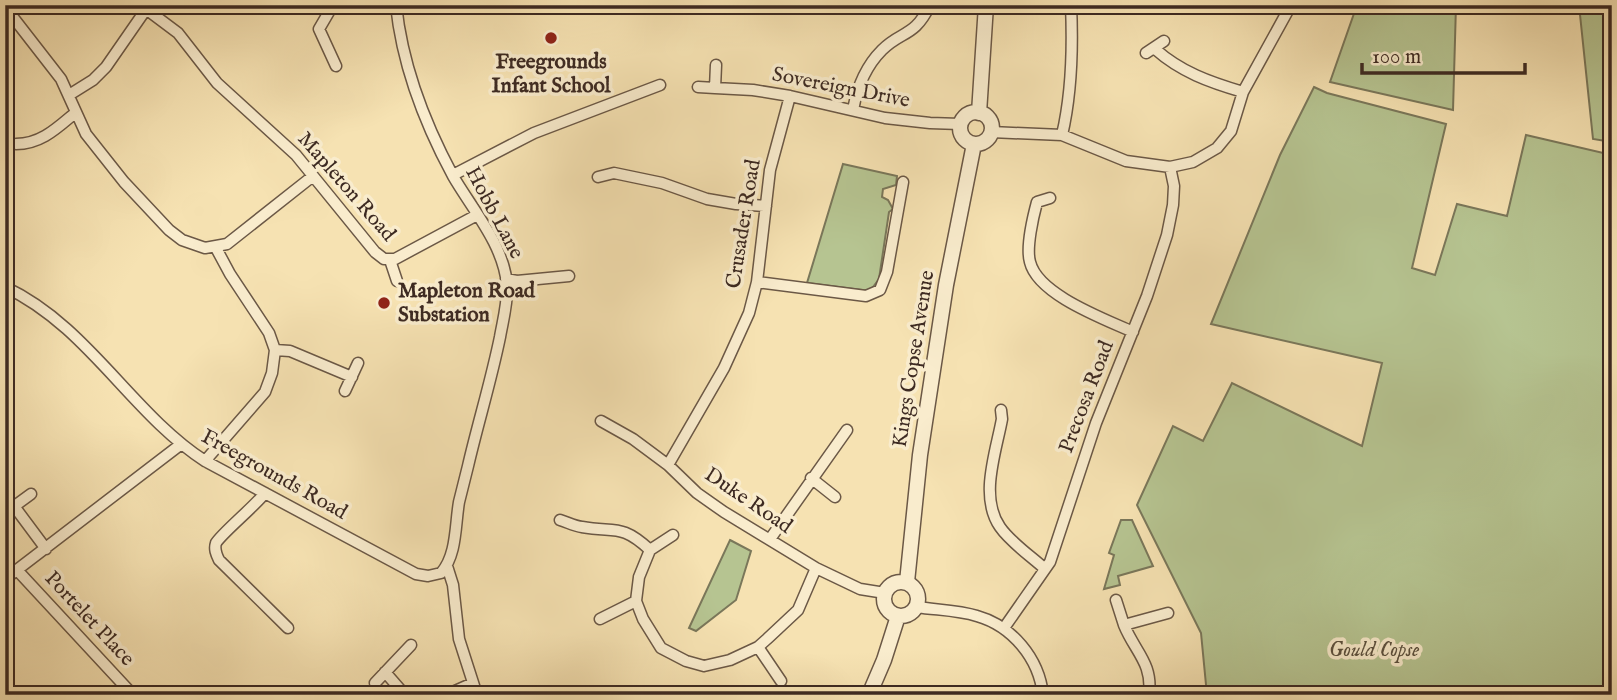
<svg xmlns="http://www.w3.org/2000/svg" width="1617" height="700" font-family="'IM FELL English',serif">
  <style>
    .green { fill: #b6c491; stroke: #7a775a; stroke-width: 2 }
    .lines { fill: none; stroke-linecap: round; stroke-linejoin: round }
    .minor-casing { stroke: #6b5846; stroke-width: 13 }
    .tertiary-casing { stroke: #6b5846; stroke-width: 17 }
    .minor { stroke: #f9eccd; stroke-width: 10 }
    .tertiary { stroke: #f9eccd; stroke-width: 14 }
    .poi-dot { fill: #8f2418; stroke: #f9eccd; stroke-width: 2.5 }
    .labels { text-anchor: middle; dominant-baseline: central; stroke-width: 7; stroke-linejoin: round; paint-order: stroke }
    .poi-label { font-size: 21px; font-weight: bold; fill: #3d2a22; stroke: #f9eccd }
    .street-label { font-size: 21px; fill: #3d2a22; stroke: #f9eccd }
    .park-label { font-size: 21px; font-style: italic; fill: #5b503e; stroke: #f9eccd }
  </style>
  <rect width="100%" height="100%" fill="#f6e2b2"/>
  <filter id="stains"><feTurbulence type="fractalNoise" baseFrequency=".00286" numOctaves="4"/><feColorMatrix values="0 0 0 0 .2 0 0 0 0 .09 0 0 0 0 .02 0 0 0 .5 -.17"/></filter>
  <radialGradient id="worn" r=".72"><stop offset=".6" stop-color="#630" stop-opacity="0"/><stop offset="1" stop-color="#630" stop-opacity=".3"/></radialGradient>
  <!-- green -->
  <path class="green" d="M1357,5H1456L1453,110L1330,82Z
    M1579,5H1612V142L1593,139Z
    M1314,87L1327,93L1446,124L1412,268L1435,275L1457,204L1507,216L1526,135L1612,155V695H1207L1201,633L1137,505L1173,426L1203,441L1232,383L1362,446L1382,363L1211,324L1280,155Z
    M843,164L897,176L896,185L883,189L882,197L888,200L893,209L889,212L879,279L870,291L807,283Z
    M1121,520H1132L1153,566L1118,576L1120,585L1104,589L1114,555L1109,553Z
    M730,540L751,551L736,600L696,631L689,628Z"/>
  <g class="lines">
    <defs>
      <path id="minor" d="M333,5L319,29L336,66
        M5,7L61,79L86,134L124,182L169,230L182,240L205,248L227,244L313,176
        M146,9L178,33L217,83L296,155L375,252L384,259H395L477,215
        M1155,49C1181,72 1209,82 1243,92
        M1146,53L1164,41
        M716,65L715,88L753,90L790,96L885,118L930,123L960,124
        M698,87L715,88
        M69,95L93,80L106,67L149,5
        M853,110C857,88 865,67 882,50C902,30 914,38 930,5
        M991,132L1062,135L1126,161L1170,167L1193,162L1217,148L1231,131L1243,92L1291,5
        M1062,135C1072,92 1073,49 1071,5
        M16,144C41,144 57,128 75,113
        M453,175L534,133L660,85
        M598,177L614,173L662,183L707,199L736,204L766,206
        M1050,198L1037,202C1033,217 1026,248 1030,262C1038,295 1105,319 1133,332
        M390,260L397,281
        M506,279L517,281L569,276
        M757,282L866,296L880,290L887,272L903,182
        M5,287C88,326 131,413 205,461L416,574L428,576L441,573C457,555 455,525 459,502C462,490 465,478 468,466C478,423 491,381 500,337C503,320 508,302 507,285C504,245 472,209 453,176C425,124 402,63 396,5
        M275,350L290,351L352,377
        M345,391L358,363
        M1001,410L1002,419C996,452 979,497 1000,527C1011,543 1031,556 1045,569
        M601,421L633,439L668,465L697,493L724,512L816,568L860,589L885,593
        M205,461L265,392L272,373L275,350L269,333L230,274L216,248
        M668,465L724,368L749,313L757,282L770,170L790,96
        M811,478L835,497
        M265,493C255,506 221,534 216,543C214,549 216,554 219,560L288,628
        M14,506L46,549
        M5,513L31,494
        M560,520C567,522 574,526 582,527C615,533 621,523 650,550L639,577L636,601L643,619L661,648L686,661L704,666L730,660L758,647L767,639L798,610L816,568
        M770,539L847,430
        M650,550L673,535
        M447,566L453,585L459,639L477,695
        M17,570L133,695
        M5,579L180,445
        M1116,600L1124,625
        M917,607C936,610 958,610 977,616C1012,626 1039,658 1043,695
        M600,619L636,601
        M1004,628L1050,562L1096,423L1147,296L1167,235L1173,205L1174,186L1170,167
        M758,647L781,681
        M385,672L405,695
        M375,683L411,645
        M446,695L473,683
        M1022,695H1041
        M1149,695C1153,663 1135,652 1124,625L1168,613"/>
      <path id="tertiary" d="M960 128a16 16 0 1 1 32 0a16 16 0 1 1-32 0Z
        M979,113L986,5
        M884 599a17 17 0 1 1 34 0a17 17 0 1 1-34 0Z
        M907,582L920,455L946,285L974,144
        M869,695L884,660L898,616"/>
    </defs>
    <!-- minor casing -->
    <use href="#minor" class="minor-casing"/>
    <!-- tertiary casing -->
    <use href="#tertiary" class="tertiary-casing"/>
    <!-- minor -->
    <use href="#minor" class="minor"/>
    <!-- tertiary -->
    <use href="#tertiary" class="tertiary"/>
  </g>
  <!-- markers -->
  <g class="poi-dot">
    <circle cx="551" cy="38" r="7"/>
    <circle cx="384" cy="303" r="7"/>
  </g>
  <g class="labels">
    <!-- poi labels -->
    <g class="poi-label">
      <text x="551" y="62">Freegrounds<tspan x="551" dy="24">Infant School</tspan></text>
      <text x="398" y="291" text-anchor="start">Mapleton Road<tspan x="398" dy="24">Substation</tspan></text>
    </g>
    <!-- street labels -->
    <g class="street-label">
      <text transform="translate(841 88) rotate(11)">Sovereign Drive</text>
      <text transform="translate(346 187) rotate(49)">Mapleton Road</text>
      <text transform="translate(494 213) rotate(62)">Hobb Lane</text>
      <text transform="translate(744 224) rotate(-81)">Crusader Road</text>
      <text transform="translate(914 359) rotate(-81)">Kings Copse Avenue</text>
      <text transform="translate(1087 397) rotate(-69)">Precosa Road</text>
      <text transform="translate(274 475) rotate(29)">Freegrounds Road</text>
      <text transform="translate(748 501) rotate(34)">Duke Road</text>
      <text transform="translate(89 619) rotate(47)">Portelet Place</text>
    </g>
    <!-- park labels -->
    <g class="park-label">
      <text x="1374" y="650">Gould Copse</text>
    </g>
  </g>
  <!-- margin -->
  <rect width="1617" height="700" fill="none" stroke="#f6e2b2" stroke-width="28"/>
  <rect x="7" y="7" width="1603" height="686" fill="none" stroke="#3d2a22" stroke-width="3.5"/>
  <rect x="14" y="14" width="1589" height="672" fill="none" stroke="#3d2a22" stroke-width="2"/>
  <!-- scale -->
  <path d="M1362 63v10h163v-10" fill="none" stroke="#3d2a22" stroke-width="3.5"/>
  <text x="1372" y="63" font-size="21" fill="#3d2a22" stroke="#f9eccd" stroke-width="5" paint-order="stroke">100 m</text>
  <rect width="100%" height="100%" filter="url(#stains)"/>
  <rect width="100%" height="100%" fill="url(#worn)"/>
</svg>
